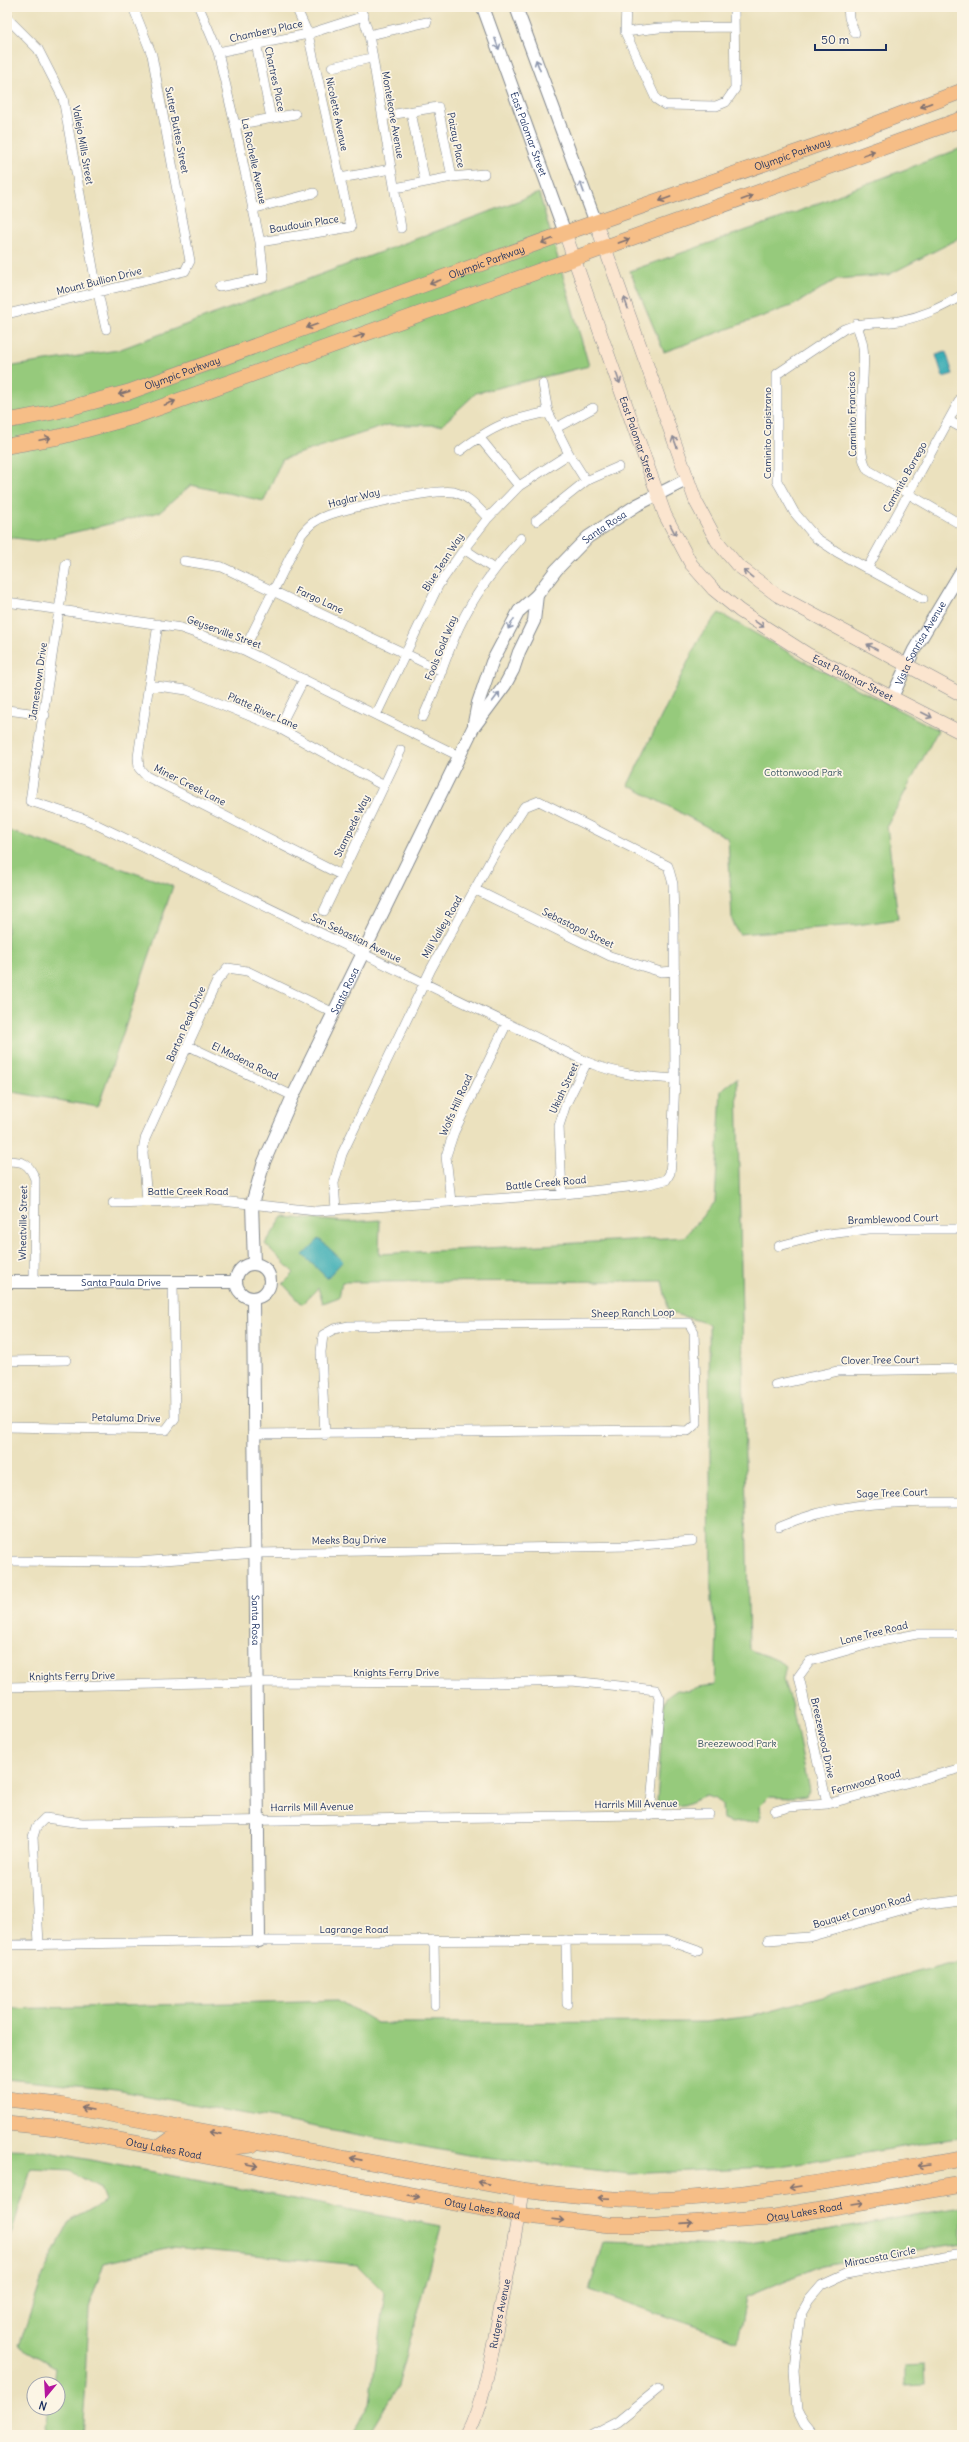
<svg xmlns="http://www.w3.org/2000/svg" width="969" height="2442" font-family="Delius,sans-serif">
  <style>
    .green { fill: #96ca7b; stroke: #587c6c }
    .water { fill: #3daeb5; stroke: #2c6e8a }
    .lines { fill: none; stroke-linecap: round; stroke-linejoin: round }
    .minor-casing { stroke: #83888e; stroke-width: 10 }
    .tertiary-casing { stroke: #83888e; stroke-width: 14 }
    .secondary-casing { stroke: #83888e; stroke-width: 14 }
    .primary-casing { stroke: #83888e; stroke-width: 16 }
    .minor { stroke: #fff; stroke-width: 9 }
    .tertiary { stroke: #fff; stroke-width: 12 }
    .secondary { stroke: #fbe5cf; stroke-width: 13 }
    .primary { stroke: #f6be87; stroke-width: 15 }
    .oneway { stroke: #8d97ae }
    .oneway2 { stroke: #7e6f70 }
    .oneway3 { stroke: #8b8a96 }
    .labels { text-anchor: middle; dominant-baseline: central; stroke-width: 3.5; stroke-linejoin: round; paint-order: stroke }
    .street-label { font-size: 10px; fill: #1b2f5e; stroke: #fcf5e5 }
    .park-label { font-size: 10px; fill: #3a5665; stroke: #fcf5e5 }
  </style>
  <rect width="100%" height="100%" fill="#fcf5e5"/>
  <filter id="ink" filterUnits="userSpaceOnUse"><feTurbulence type="fractalNoise" baseFrequency=".025" numOctaves="2"/><feDisplacementMap in="SourceGraphic" scale="8" xChannelSelector="R" yChannelSelector="G"/><feConvolveMatrix kernelMatrix="1 2 1 2 8 2 1 2 1" color-interpolation-filters="sRGB"/></filter>
  <filter id="wash" filterUnits="userSpaceOnUse"><feTurbulence type="fractalNoise" baseFrequency=".012" numOctaves="4" result="noise"/><feDisplacementMap in="SourceGraphic" scale="16" xChannelSelector="R" yChannelSelector="G"/><feGaussianBlur stdDeviation="0.9" result="paint"/><feColorMatrix in="noise" values="0 0 0 0 0 0 0 0 0 0 0 0 0 0 0 0 0 1.4 0 .05"/><feComposite in="paint" operator="in"/></filter>
  <g filter="url(#wash)">
    <rect width="100%" height="100%" fill="#ebe1be"/>
    <!-- green -->
    <path class="green" d="M962,148V237L888,275L837,279L794,305L664,352L630,271L787,216L853,189Z
      M539,193L589,366L476,393L442,425H388L282,459L264,501L191,485L160,512L37,541L7,537V367L118,350Z
      M719,613L813,666L938,730L887,826L898,919L857,925L739,934L732,920L728,838L628,785L701,635Z
      M7,830L173,886L98,1107L7,1091Z
      M737,1078L749,1649C760,1655 778,1658 786,1666L783,1680L792,1706L809,1791L806,1796L793,1798L769,1797L759,1807L761,1816L758,1820L731,1823L723,1820L722,1805L716,1799L706,1796L683,1805L665,1807L657,1801L664,1703L667,1697L677,1690L689,1691L698,1687L715,1685L717,1633L711,1602L709,1324L669,1312L662,1281L342,1282L339,1297L323,1303L318,1288L302,1304L283,1284L294,1273L265,1244L283,1217L347,1222L380,1220L379,1254L684,1237L715,1202L721,1090Z
      M962,1963V2137L786,2166L629,2174L468,2155L116,2090L7,2079V2009L339,2000L377,2023L706,2022L752,2016L946,1964Z
      M7,2149L38,2150L441,2227L398,2386L368,2435H352L370,2404L385,2292L358,2265L171,2247L104,2263L89,2307L86,2383L82,2435L45,2433L49,2408H58V2384H53L55,2367L19,2346L45,2270L69,2222L105,2201L100,2188L70,2171L32,2169L7,2246Z
      M962,2207V2243L822,2265L746,2297L738,2341L589,2290L603,2242L732,2246Z
      M924,2365L925,2385L905,2386V2366Z"/>
    <!-- water -->
    <path class="water" d="M946,352L953,374L943,377L936,355Z
      M319,1239L343,1261L327,1278L303,1255Z"/>
  </g>
  <g filter="url(#ink)">
    <g class="lines">
      <defs>
        <path id="minor" d="M199,7L218,52L235,125L260,242L264,278L219,287
          M360,7L369,35L401,228
          M626,7L625,32L656,99L665,105L716,106L726,102L735,89L734,7
          M848,7L849,18L855,33
          M7,18L38,49L63,98L95,279L106,329
          M625,32L659,28L734,27
          M369,35L427,22
          M256,43L271,118
          M218,52L308,34L364,16
          M332,67L371,58
          M411,112L425,182
          M383,116L438,107L452,177
          M235,125L295,114
          M340,178L391,169
          M395,188L452,177L484,174
          M252,209L314,193
          M260,242L351,227L308,34L296,7
          M7,314L185,271L190,261L152,55L133,7
          M856,324C859,331 862,340 863,347C867,377 852,448 868,470L960,524
          M543,384L548,412L569,454L586,481
          M949,421L962,428
          M556,428L593,408
          M479,437L519,486
          M460,451C494,425 506,421 548,412
          M536,521L586,481L618,467
          M464,549L494,569
          M184,561L222,567L442,671
          M66,564L30,801L85,819L587,1062C616,1074 644,1077 675,1079
          M867,569L962,396
          M923,599L837,552L816,538L794,512L777,481V374L844,329C862,321 880,324 899,321C920,317 944,307 962,295
          M7,602L181,628L244,650L459,756
          M158,624L138,757L139,768L146,776L341,875
          M244,650L301,535C309,525 316,519 328,515C348,508 436,488 454,492C469,496 478,508 488,518
          M149,685L187,690L279,728L384,786
          M7,710L45,715
          M376,715L438,586L464,549L488,518L519,486L569,454
          M423,717C438,686 446,653 461,623C476,592 498,564 521,538
          M279,728L304,679
          M476,890L610,956L661,972L675,971
          M324,911L401,750
          M189,1046L293,1096
          M7,1161C23,1161 29,1163 35,1179L34,1281
          M562,1194L559,1126L566,1104L587,1062
          M147,1201L143,1152L145,1139L217,981L228,968L247,971L334,1013
          M451,1202L446,1156L454,1132L507,1023
          M113,1203L212,1200L316,1211L565,1194L645,1185L666,1180L670,1173L672,1150L675,1079L674,920L673,884L668,866L539,801L524,807L493,856L431,969L342,1154L334,1183L336,1210
          M779,1246L821,1235L869,1229H962
          M7,1361L66,1360
          M775,1385L838,1371L962,1369
          M7,1427L166,1430L175,1418L173,1283
          M255,1434L661,1430L688,1431L697,1423L694,1332L689,1323L349,1326L334,1329L323,1335L321,1352L325,1435
          M779,1527C842,1499 895,1503 962,1502
          M7,1561L138,1562L257,1553L629,1546L692,1541
          M7,1687L256,1682L492,1683L572,1681L656,1690L660,1699L650,1816
          M827,1804L799,1676L810,1661L876,1642L917,1634H962
          M775,1811L789,1807L827,1804L962,1768
          M434,1940L435,2005
          M566,1940L567,2004
          M768,1940L809,1937L922,1905L962,1900
          M39,1943L33,1837L36,1827L45,1818L82,1823L709,1814
          M7,1945L259,1941L667,1940L698,1951
          M592,2435L617,2422L658,2389
          M812,2435L804,2425L797,2411L794,2370L801,2314L809,2300L822,2285L846,2274L962,2253"/>
        <g id="tertiary">
          <path id="s1" d="M483,7L565,233"/>
          <path d="M516,7L596,223"/>
          <path id="s2" d="M892,697L914,650L962,570"/>
          <path id="s3" d="M474,723L478,703L492,662L519,611L537,595L556,570L588,537L637,505L688,479"/>
          <circle cx="253" cy="1281" r="17"/>
          <path id="s4" d="M254,1264L252,1204L264,1162L293,1096L473,728L505,685L513,670L519,652L534,621L537,595"/>
          <path id="s5" d="M7,1282H236"/>
          <path id="s6" d="M253,1299L259,1941"/>
        </g>
        <g id="secondary">
          <path d="M596,223L696,502L717,541L737,565L777,595L962,695"/>
          <path id="s7" d="M565,233L665,515L691,564L713,589L740,611L807,654L962,733"/>
          <path id="s8" d="M467,2435C484,2401 490,2363 497,2326C506,2281 516,2236 522,2190"/>
        </g>
        <g id="primary">
          <path id="s9" d="M7,421L54,412L129,392L565,233L852,133L962,91"/>
          <path d="M7,446L59,437L133,417L962,119"/>
          <path d="M7,2099L60,2105L522,2190C572,2196 623,2202 674,2199C771,2193 866,2175 962,2159"/>
          <path id="s10" d="M7,2123L56,2128L519,2215L609,2225H657L774,2217L962,2185"/>
          <path d="M163,2145L170,2140L223,2148L252,2145"/>
        </g>
      </defs>
      <!-- minor casing -->
      <use href="#minor" class="minor-casing"/>
      <!-- tertiary casing -->
      <use href="#tertiary" class="tertiary-casing"/>
      <!-- secondary casing -->
      <use href="#secondary" class="secondary-casing"/>
      <!-- primary casing -->
      <use href="#primary" class="primary-casing"/>
      <!-- minor -->
      <use href="#minor" class="minor"/>
      <!-- tertiary -->
      <use href="#tertiary" class="tertiary"/>
      <!-- secondary -->
      <use href="#secondary" class="secondary"/>
      <!-- primary -->
      <use href="#primary" class="primary"/>
    </g>
    <!-- one-way arrows -->
    <defs><path id="oneway-shaft" d="M-6 0H5M1.5-3L5.5 0L1.5 3" fill="none" stroke-width="1.6" stroke-linecap="round" stroke-linejoin="round"/></defs>
    <g class="oneway">
      <use href="#oneway-shaft" transform="translate(497 44) rotate(70)"/>
      <use href="#oneway-shaft" transform="translate(538 65) rotate(-111)"/>
      <use href="#oneway-shaft" transform="translate(582 187) rotate(-110)"/>
      <use href="#oneway-shaft" transform="translate(511 624) rotate(120)"/>
      <use href="#oneway-shaft" transform="translate(496 697) rotate(-53)"/>
    </g>
    <g class="oneway2">
      <use href="#oneway-shaft" transform="translate(926 105) rotate(159)"/>
      <use href="#oneway-shaft" transform="translate(869 153) rotate(-20)"/>
      <use href="#oneway-shaft" transform="translate(747 198) rotate(-20)"/>
      <use href="#oneway-shaft" transform="translate(665 199) rotate(160)"/>
      <use href="#oneway-shaft" transform="translate(547 241) rotate(158)"/>
      <use href="#oneway-shaft" transform="translate(624 241) rotate(-20)"/>
      <use href="#oneway-shaft" transform="translate(435 282) rotate(160)"/>
      <use href="#oneway-shaft" transform="translate(312 326) rotate(160)"/>
      <use href="#oneway-shaft" transform="translate(359 336) rotate(-20)"/>
      <use href="#oneway-shaft" transform="translate(124 393) rotate(164)"/>
      <use href="#oneway-shaft" transform="translate(170 403) rotate(-20)"/>
      <use href="#oneway-shaft" transform="translate(45 439) rotate(-12)"/>
      <use href="#oneway-shaft" transform="translate(87 2109) rotate(-170)"/>
      <use href="#oneway-shaft" transform="translate(215 2133) rotate(-169)"/>
      <use href="#oneway-shaft" transform="translate(356 2159) rotate(-169)"/>
      <use href="#oneway-shaft" transform="translate(252 2165) rotate(11)"/>
      <use href="#oneway-shaft" transform="translate(924 2165) rotate(171)"/>
      <use href="#oneway-shaft" transform="translate(484 2183) rotate(-169)"/>
      <use href="#oneway-shaft" transform="translate(795 2187) rotate(171)"/>
      <use href="#oneway-shaft" transform="translate(414 2196) rotate(10)"/>
      <use href="#oneway-shaft" transform="translate(604 2198) rotate(-177)"/>
      <use href="#oneway-shaft" transform="translate(858 2203) rotate(-9)"/>
      <use href="#oneway-shaft" transform="translate(558 2220) rotate(7)"/>
      <use href="#oneway-shaft" transform="translate(687 2223) rotate(-4)"/>
    </g>
    <g class="oneway3">
      <use href="#oneway-shaft" transform="translate(626 303) rotate(-110)"/>
      <use href="#oneway-shaft" transform="translate(618 378) rotate(71)"/>
      <use href="#oneway-shaft" transform="translate(675 442) rotate(-110)"/>
      <use href="#oneway-shaft" transform="translate(673 530) rotate(62)"/>
      <use href="#oneway-shaft" transform="translate(748 574) rotate(-143)"/>
      <use href="#oneway-shaft" transform="translate(759 624) rotate(34)"/>
      <use href="#oneway-shaft" transform="translate(872 647) rotate(-151)"/>
      <use href="#oneway-shaft" transform="translate(927 715) rotate(27)"/>
    </g>
  </g>
  <g class="labels">
    <!-- street labels -->
    <g class="street-label">
      <text transform="translate(266 31) rotate(-12)">Chambery Place</text>
      <text transform="translate(275 79) rotate(78)">Chartres Place</text>
      <text transform="translate(337 114) rotate(78)">Nicolette Avenue</text>
      <text transform="translate(393 115) rotate(80)">Monteleone Avenue</text>
      <text transform="translate(177 130) rotate(79)">Sutter Buttes Street</text>
      <text stroke="none"><textPath href="#s1" startOffset="135">East Palomar Street</textPath></text>
      <text transform="translate(456 140) rotate(79)">Paizay Place</text>
      <text transform="translate(83 145) rotate(80)">Vallejo Mills Street</text>
      <text stroke="none"><textPath href="#s9" startOffset="830">Olympic Parkway</textPath></text>
      <text transform="translate(254 161) rotate(78)">La Rochelle Avenue</text>
      <text transform="translate(304 224) rotate(-9)">Baudouin Place</text>
      <text stroke="none"><textPath href="#s9" startOffset="506">Olympic Parkway</textPath></text>
      <text transform="translate(99 281) rotate(-14)">Mount Bullion Drive</text>
      <text stroke="none"><textPath href="#s9" startOffset="182">Olympic Parkway</textPath></text>
      <text transform="translate(852 414) rotate(-91)">Caminito Francisco</text>
      <text transform="translate(767 433) rotate(-90)">Caminito Capistrano</text>
      <text stroke="none"><textPath href="#s7" startOffset="218">East Palomar Street</textPath></text>
      <text transform="translate(905 477) rotate(-61)">Caminito Borrego</text>
      <text transform="translate(354 498) rotate(-14)">Haglar Way</text>
      <text stroke="none"><textPath href="#s3" startOffset="242">Santa Rosa</textPath></text>
      <text transform="translate(443 562) rotate(-57)">Blue Jean Way</text>
      <text transform="translate(320 600) rotate(25)">Fargo Lane</text>
      <text transform="translate(224 632) rotate(20)">Geyserville Street</text>
      <text stroke="none"><textPath href="#s2" startOffset="61">Vista Sonrisa Avenue</textPath></text>
      <text transform="translate(441 648) rotate(-68)">Fools Gold Way</text>
      <text stroke="none"><textPath href="#s7" startOffset="554">East Palomar Street</textPath></text>
      <text transform="translate(38 681) rotate(-82)">Jamestown Drive</text>
      <text transform="translate(263 711) rotate(24)">Platte River Lane</text>
      <text transform="translate(190 785) rotate(27)">Miner Creek Lane</text>
      <text transform="translate(352 826) rotate(-64)">Stampede Way</text>
      <text transform="translate(442 927) rotate(-60)">Mill Valley Road</text>
      <text transform="translate(578 928) rotate(26)">Sebastopol Street</text>
      <text transform="translate(356 938) rotate(26)">San Sebastian Avenue</text>
      <text stroke="none"><textPath href="#s4" startOffset="293">Santa Rosa</textPath></text>
      <text transform="translate(186 1024) rotate(-66)">Barton Peak Drive</text>
      <text transform="translate(245 1061) rotate(26)">El Modena Road</text>
      <text transform="translate(564 1088) rotate(-65)">Ukiah Street</text>
      <text transform="translate(456 1105) rotate(-66)">Wolfs Hill Road</text>
      <text transform="translate(546 1183) rotate(-5)">Battle Creek Road</text>
      <text x="188" y="1191">Battle Creek Road</text>
      <text transform="translate(893 1219) rotate(-2)">Bramblewood Court</text>
      <text transform="translate(23 1223) rotate(-89)">Wheatville Street</text>
      <text stroke="none"><textPath href="#s5" startOffset="114">Santa Paula Drive</textPath></text>
      <text transform="translate(633 1313) rotate(-1)">Sheep Ranch Loop</text>
      <text transform="translate(880 1360) rotate(-1)">Clover Tree Court</text>
      <text transform="translate(126 1418) rotate(1)">Petaluma Drive</text>
      <text transform="translate(892 1493) rotate(-2)">Sage Tree Court</text>
      <text transform="translate(349 1540) rotate(-1)">Meeks Bay Drive</text>
      <text stroke="none"><textPath href="#s6" startOffset="321">Santa Rosa</textPath></text>
      <text transform="translate(874 1633) rotate(-14)">Lone Tree Road</text>
      <text x="396" y="1672">Knights Ferry Drive</text>
      <text transform="translate(72 1676) rotate(-1)">Knights Ferry Drive</text>
      <text transform="translate(823 1738) rotate(78)">Breezewood Drive</text>
      <text transform="translate(866 1782) rotate(-15)">Fernwood Road</text>
      <text transform="translate(636 1804) rotate(-1)">Harrils Mill Avenue</text>
      <text transform="translate(312 1807) rotate(-1)">Harrils Mill Avenue</text>
      <text transform="translate(862 1911) rotate(-16)">Bouquet Canyon Road</text>
      <text x="354" y="1929">Lagrange Road</text>
      <text stroke="none"><textPath href="#s10" startOffset="159">Otay Lakes Road</textPath></text>
      <text stroke="none"><textPath href="#s10" startOffset="483">Otay Lakes Road</textPath></text>
      <text stroke="none"><textPath href="#s10" startOffset="807">Otay Lakes Road</textPath></text>
      <text transform="translate(880 2257) rotate(-11)">Miracosta Circle</text>
      <text stroke="none"><textPath href="#s8" startOffset="126">Rutgers Avenue</textPath></text>
    </g>
    <!-- park labels -->
    <g class="park-label">
      <text x="803" y="772">Cottonwood Park</text>
      <text x="737" y="1743">Breezewood Park</text>
    </g>
  </g>
  <!-- margin -->
  <rect width="969" height="2442" fill="none" stroke="#fcf5e5" stroke-width="24"/>
  <!-- north arrow -->
  <g transform="translate(46 2396) rotate(198)"><circle r="19" fill="#fcf5e5" stroke="#a2a6af"/>
  <path d="M0-3L7 15L0 10L-7 15Z" fill="#b5179e"/>
  <text y="-6" font-size="11" font-weight="bold" text-anchor="middle" fill="#1b2f5e">N</text>
  </g>
  <!-- scale -->
  <path d="M815 44v6h71v-6" fill="none" stroke="#1b2f5e" stroke-width="2"/>
  <text x="821" y="44" font-size="12" fill="#1b2f5e" stroke="#fcf5e5" stroke-width="3" paint-order="stroke">50 m</text>
</svg>
